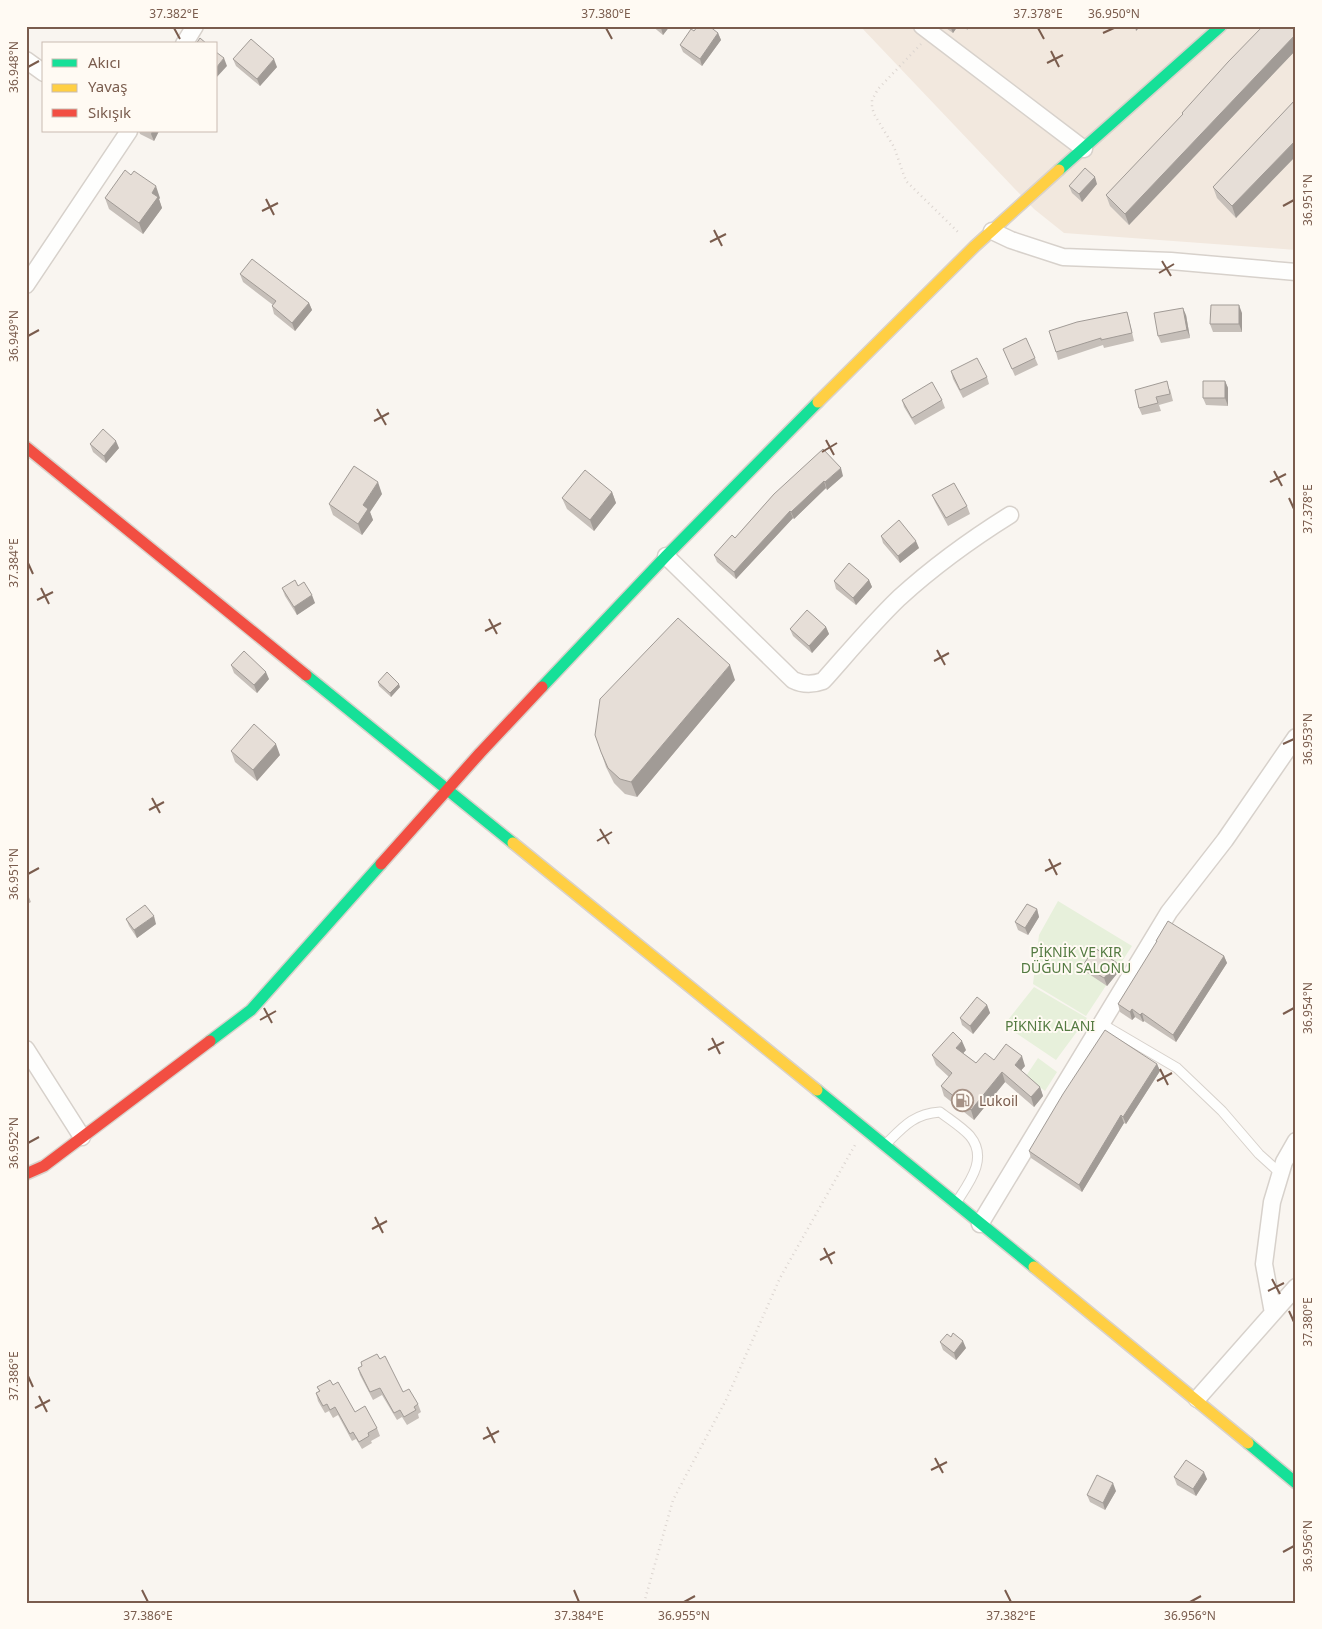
<svg xmlns="http://www.w3.org/2000/svg" width="1322" height="1629" font-family="'Noto Sans',sans-serif">
  <style>
    .residential { fill: #f2e8de }
    .green { fill: #e7f0db }
    .lines { fill: none; stroke-linecap: round; stroke-linejoin: round }
    .lane-casing { stroke: #d7d1cb; stroke-width: 11 }
    .street-casing { stroke: #d7d1cb; stroke-width: 19 }
    .fast-casing { stroke: #d9d2cb; stroke-width: 14 }
    .slow-casing { stroke: #d9d2cb; stroke-width: 14 }
    .jam-casing { stroke: #d9d2cb; stroke-width: 14 }
    .path { stroke: #dcd5d0; stroke-width: 2.5; stroke-dasharray: 1 4; stroke-linecap: butt }
    .lane { stroke: #fefefd; stroke-width: 9 }
    .street { stroke: #fefefd; stroke-width: 16 }
    .fast { stroke: #16e098; stroke-width: 11 }
    .slow { stroke: #ffcf43; stroke-width: 11 }
    .jam { stroke: #f24e42; stroke-width: 11 }
    .wall { fill: #c6bfb9 }
    .shaded-wall { fill: #a19b96 }
    .building { fill: #e6ded7; stroke: #a19b96 }
    .ticks { fill: none; stroke: #7a5c4d; stroke-width: 2 }
    .labels { text-anchor: middle; dominant-baseline: central; stroke-width: 4; stroke-linejoin: round; paint-order: stroke }
    .park-label { font-size: 14px; fill: #537a41; stroke: #fffaf3 }
    .poi-label { font-size: 14px; fill: #7a5c4d; stroke: #fffaf3; text-anchor: start }
    .neatline { fill: none; stroke: #7a5c4d; stroke-width: 2 }
    .ticks-label { font-size: 12px; text-anchor: middle; fill: #7a5c4d }
  </style>
  <rect width="100%" height="100%" fill="#f9f5f0"/>
  <!-- residential -->
  <path class="residential" d="M860,26H1296V250L1064,233L1034,209Z"/>
  <!-- green -->
  <path class="green" d="M1058,901L1132,946L1086,1016L1033,984L1039,935Z
    M1034,987L1087,1018L1056,1060L1004,1025Z
    M1038,1058L1057,1072L1045,1091L1026,1076Z"/>
  <g class="lines">
    <defs>
      <path id="lane" d="M1102,1024L1177,1068L1222,1111L1259,1154L1280,1173
        M885,1145C903,1127 913,1114 940,1112C949,1119 962,1127 970,1136C989,1159 968,1184 956,1203"/>
      <path id="street" d="M922,26L1084,149
        M184,44L195,26
        M26,60L44,73
        M992,231L1011,240L1063,257L1171,261L1296,272
        M26,285L129,131
        M666,556L793,680C803,685 812,685 823,681C848,653 872,624 899,598C933,567 970,540 1010,515
        M26,1049L82,1137
        M980,1224L1169,912L1225,840L1296,737
        M1273,1313L1264,1264L1272,1202L1284,1162L1296,1141
        M1197,1399L1296,1287"/>
      <path id="fast" d="M1059,170L1221,26
        M306,675L513,843
        M542,687L666,556L818,402
        M210,1041L251,1010L381,864
        M817,1090L1034,1267
        M1248,1443L1296,1483"/>
      <path id="slow" d="M818,402L975,246L1059,170
        M513,843L817,1090
        M1034,1267L1248,1443"/>
      <path id="jam" d="M26,447L306,675
        M381,864L480,753L542,687
        M26,1174L44,1166L210,1041"/>
    </defs>
    <!-- lane casing -->
    <use href="#lane" class="lane-casing"/>
    <!-- street casing -->
    <use href="#street" class="street-casing"/>
    <!-- fast casing -->
    <use href="#fast" class="fast-casing"/>
    <!-- slow casing -->
    <use href="#slow" class="slow-casing"/>
    <!-- jam casing -->
    <use href="#jam" class="jam-casing"/>
    <!-- path -->
    <path class="path" d="M921,44L878,89L872,100V107L874,114L894,147L906,181L960,234
      M644,1603L673,1500L726,1400L780,1278L855,1145"/>
    <!-- lane -->
    <use href="#lane" class="lane"/>
    <!-- street -->
    <use href="#street" class="street"/>
    <!-- fast -->
    <use href="#fast" class="fast"/>
    <!-- slow -->
    <use href="#slow" class="slow"/>
    <!-- jam -->
    <use href="#jam" class="jam"/>
  </g>
  <!-- wall -->
  <path class="wall" d="M652,26H670L663,35Z
    M943,26H958L953,33Z
    M1296,26V50L1129,225L1110,206L1106,195L1183,115L1182,113Z
    M694,31L718,33L721,40L702,66L683,52L680,45Z
    M233,59L277,67L260,86L236,66Z
    M1296,99L1236,218L1217,198L1213,187Z
    M139,131H159L154,141L140,134Z
    M1097,184L1082,202L1072,193L1069,186Z
    M105,198H160L159,199L162,208L143,234L109,209Z
    M240,274L309,303L312,310L295,331L274,314L272,306L273,305L243,282Z
    M1127,312L1129,319L1134,341L1104,348L1103,345L1058,360L1056,352Z
    M1242,313V332H1213L1210,324Z
    M1186,315L1190,338L1161,343L1158,336Z
    M1003,349L1035,358L1038,365L1015,376Z
    M951,371L987,377L989,384L963,398L953,379Z
    M1225,381L1228,388V406L1206,405L1203,398Z
    M1170,389L1173,401L1159,405L1161,411L1142,415L1139,408Z
    M902,400H942L945,408L915,425L904,407Z
    M90,444L119,448L106,463L93,452Z
    M843,476L827,490L826,488L794,519L793,518L736,579L717,562L714,555L735,538L774,494Z
    M612,492L616,503L594,531L567,509L562,498Z
    M382,494L370,512L373,520L362,535L333,515L329,504Z
    M932,495L967,506L970,514L948,526L935,502Z
    M881,536L919,548L900,563L883,543Z
    M869,580L872,587L856,605L836,589L834,581Z
    M298,586L315,603L297,615L285,596L282,588Z
    M826,627L829,634L812,653L793,636L790,629Z
    M231,665L269,679L257,693L234,673Z
    M735,680L637,797L625,794L614,783L606,767L601,752Z
    M378,682L400,687L391,697L379,686Z
    M231,751L280,755L257,781L235,762Z
    M26,890L31,902L26,905Z
    M1037,909L1039,917L1028,935L1018,930L1015,922Z
    M126,919L156,924L137,938L129,926Z
    M1156,941L1224,956L1227,963L1176,1042L1144,1021L1143,1022L1135,1017L1132,1020L1120,1012L1118,1004L1157,942Z
    M1083,965L1120,970L1107,986L1086,972Z
    M987,1005L990,1013L973,1034L962,1025L960,1018Z
    M966,1050L963,1053L976,1063L994,1060L1025,1066L1021,1070L1040,1087L1043,1096L1034,1107L1005,1082L974,1120L944,1096L941,1086L949,1077L936,1065L932,1055Z
    M1157,1064L1160,1071L1126,1124L1124,1123L1082,1192L1031,1158L1029,1151Z
    M940,1342L966,1348L956,1360L943,1350Z
    M380,1359L403,1392L418,1404L421,1412L418,1414L419,1418L407,1425L402,1417L397,1420L382,1395L373,1400L360,1375L358,1368Z
    M333,1385L355,1412L377,1428L380,1436L371,1441L372,1443L362,1449L356,1439L352,1441L338,1415L333,1418L329,1411L325,1413L318,1401L316,1393L319,1391L317,1387Z
    M1174,1477L1207,1479L1196,1496L1177,1485Z
    M1116,1491L1105,1510L1090,1502L1087,1495Z"/>
  <!-- shaded-wall -->
  <path class="shaded-wall" d="M662,26H670L663,35L661,28Z
    M950,26H958L953,33Z
    M966,26H970L967,30Z
    M1135,26H1141L1136,31Z
    M718,33L721,40L702,66L700,59Z
    M1296,34V50L1129,225L1125,214Z
    M224,58L227,66L216,78V68Z
    M274,59L277,67L260,86L257,79Z
    M152,131H159L154,141L151,134Z
    M1296,140V156L1236,218L1232,206Z
    M1095,177L1097,184L1082,202L1079,194Z
    M156,186L160,198L159,199L162,208L143,234L139,223L152,193Z
    M309,303L312,310L295,331L292,323Z
    M1239,305L1242,313V332L1239,324Z
    M1183,308L1186,315L1190,338L1187,330Z
    M1225,381L1228,388V406L1225,398Z
    M116,441L119,448L106,463L104,456Z
    M841,468L843,476L827,490L825,482Z
    M824,481L826,488L794,519L791,512Z
    M378,482L382,494L370,512L373,520L362,535L358,524L363,505Z
    M612,492L616,503L594,531L590,520Z
    M790,511L793,518L736,579L734,572Z
    M916,541L919,548L900,563L898,556Z
    M869,580L872,587L856,605L853,598Z
    M312,595L315,603L297,615L294,607Z
    M826,627L829,634L812,653L809,646Z
    M730,665L735,680L637,797L631,782Z
    M266,672L269,679L257,693L254,685Z
    M399,684L400,687L391,697L390,693Z
    M276,744L280,755L257,781L253,770Z
    M1037,909L1039,917L1028,935L1025,928Z
    M154,916L156,924L137,938L134,930Z
    M1224,956L1227,963L1176,1042L1173,1035Z
    M1117,963L1120,970L1107,986L1104,978Z
    M987,1005L990,1013L973,1034L970,1026Z
    M1132,1009L1135,1017L1132,1020L1130,1012Z
    M1142,1013L1144,1021L1143,1022L1140,1015Z
    M962,1041L966,1050L960,1057L956,1048Z
    M1022,1056L1025,1066L1018,1074L1015,1065Z
    M1157,1064L1160,1071L1126,1124L1123,1117Z
    M1002,1072L1005,1082L974,1120L971,1110Z
    M1040,1087L1043,1096L1034,1107L1031,1097Z
    M1121,1115L1124,1123L1082,1192L1079,1185Z
    M963,1341L966,1348L956,1360L954,1353Z
    M1204,1472L1207,1479L1196,1496L1193,1489Z
    M1113,1483L1116,1491L1105,1510L1103,1503Z"/>
  <!-- building -->
  <path class="building" d="M698,26H709L718,33L700,59L680,45L691,29L694,31Z
    M1263,26H1296V34L1125,214L1106,195L1183,114L1182,113L1228,62Z
    M200,38L207,44H196Z
    M251,39L274,59L257,79L233,59Z
    M216,52L224,58L216,68Z
    M1296,99V140L1232,206L1213,187Z
    M1085,168L1095,177L1079,194L1069,186Z
    M125,170L131,175L134,171L156,186L152,193L158,197L139,223L105,198Z
    M252,259L309,303L292,323L272,306L276,301L240,274Z
    M1211,305H1239V324H1210Z
    M1183,308L1187,330L1158,336L1154,313Z
    M1127,312L1132,333L1101,340V338L1056,352L1049,331L1077,322Z
    M1026,338L1035,358L1012,369L1003,349Z
    M977,358L987,377L960,390L951,371Z
    M1167,381L1170,394L1156,397L1158,403L1139,408L1135,390Z
    M1203,381H1225V398H1203Z
    M932,382L942,400L912,418L902,400Z
    M103,429L116,441L104,456L90,444Z
    M823,449L841,468L825,482L824,481L791,512L790,511L734,572L714,555L732,535L735,538L774,494Z
    M354,466L378,482L363,505L368,509L358,524L329,504Z
    M585,470L612,492L590,520L562,498Z
    M954,483L967,506L946,518L932,495Z
    M899,520L916,541L898,556L881,536Z
    M849,563L869,580L853,598L834,581Z
    M295,580L298,586L304,582L312,595L294,607L282,588Z
    M807,610L826,627L809,646L790,629Z
    M678,618L730,665L631,782L620,779L608,768L601,752L595,735L600,699Z
    M244,651L266,672L254,685L231,665Z
    M387,672L399,684L390,693L378,682Z
    M254,724L276,744L253,770L231,751Z
    M1027,904L1037,909L1025,928L1015,922Z
    M145,905L154,916L134,930L126,919Z
    M1168,921L1224,956L1173,1035L1142,1013L1140,1015L1132,1009L1130,1012L1118,1004L1157,941H1156Z
    M1095,948L1117,963L1104,978L1083,965Z
    M977,997L987,1005L970,1026L960,1018Z
    M1105,1030L1157,1064L1123,1117L1121,1115L1079,1185L1029,1151L1063,1094Z
    M953,1032L962,1041L956,1048L976,1063L985,1053L994,1060L1006,1044L1022,1056L1015,1065L1040,1087L1031,1097L1002,1072L971,1110L941,1086L952,1073L932,1055Z
    M953,1333L963,1341L954,1353L940,1342L947,1334L951,1337Z
    M377,1354L380,1359L385,1356L403,1392L409,1389L418,1404L414,1407L416,1410L404,1417L400,1410L394,1413L380,1388L370,1392L358,1368L362,1366L361,1362Z
    M330,1380L333,1385L338,1382L355,1412L365,1406L377,1428L368,1433L369,1436L359,1442L353,1432L350,1434L335,1407L330,1410L327,1404L323,1406L316,1393L320,1391L317,1387Z
    M1186,1460L1204,1472L1193,1489L1174,1477Z
    M1097,1475L1113,1483L1103,1503L1087,1495Z"/>
  <!-- ticks -->
  <path class="ticks" d="M174,28L180,39M606,28L612,39M1038,28L1044,39M1103,33L1114,28M1051,51L1059,67M1047,63L1063,55M28,67L39,61M266,199L274,215M1283,206L1294,200M262,211L278,203M714,230L722,246M710,242L726,234M1162,261L1171,276M1159,273L1174,264M28,336L39,330M377,409L386,425M374,421L389,413M826,440L834,455M822,452L837,443M1274,471L1282,486M1270,482L1286,474M1289,498L1294,509M28,563L33,574M41,588L49,604M37,600L53,592M489,619L497,634M485,631L501,623M937,650L945,665M934,661L949,653M1283,744L1294,739M152,798L160,813M149,810L164,802M600,829L609,844M597,841L612,832M1049,859L1057,875M1045,871L1061,863M28,874L39,868M264,1008L272,1023M1283,1014L1294,1008M260,1020L276,1011M712,1038L720,1054M708,1050L724,1042M1160,1069L1168,1085M1157,1081L1172,1073M28,1143L39,1137M375,1217L383,1233M372,1229L387,1221M824,1248L832,1264M820,1260L835,1252M1272,1279L1280,1294M1268,1291L1284,1283M1289,1311L1294,1322M28,1376L33,1387M39,1396L47,1412M35,1408L50,1400M487,1427L495,1443M483,1439L499,1431M935,1458L943,1473M931,1470L947,1462M1283,1552L1294,1546M142,1590L148,1602M574,1590L579,1602M1005,1590L1011,1602M684,1602L695,1596M1190,1602L1201,1596"/>
  <!-- icons -->
  <defs>
    <symbol id="fuel-ring" viewBox="-11 -11 22 22"><circle r="9.5" fill="#fffaf3" stroke="#a69286" stroke-width="1.5"/><path d="M-5.5-6h7V0h2V4h1.3V-2.5L3-4.5l.8-.8L6-3V5H2.5V1h-1V6h-7ZM-4.2-4.7v3.2H.2V-4.7Z" fill="#a69286"/></symbol>
  </defs>
  <g fill-rule="evenodd">
    <use href="#fuel-ring" x="950" y="1088" width="25" height="25"/>
  </g>
  <g class="labels">
    <!-- park labels -->
    <g class="park-label">
      <text x="1076" y="951">PİKNİK VE KIR<tspan x="1076" dy="16">DÜĞUN SALONU</tspan></text>
      <text x="1050" y="1025">PİKNİK ALANI</text>
    </g>
    <!-- poi labels -->
    <g class="poi-label">
      <text x="979" y="1100">Lukoil</text>
    </g>
  </g>
  <!-- border -->
  <rect width="1322" height="1629" fill="none" stroke="#fffaf3" stroke-width="55"/>
  <!-- legend -->
  <rect x="42" y="42" width="175" height="90" fill="#fffaf3" stroke="#cabbb1"/>
  <rect x="52" y="59" width="25" height="8" fill="#16e098" stroke="#cabbb1"/>
  <text x="88" y="68" font-size="15" fill="#7a5c4d">Akıcı</text>
  <rect x="52" y="84" width="25" height="8" fill="#ffcf43" stroke="#cabbb1"/>
  <text x="88" y="92" font-size="15" fill="#7a5c4d">Yavaş</text>
  <rect x="52" y="109" width="25" height="8" fill="#f24e42" stroke="#cabbb1"/>
  <text x="88" y="118" font-size="15" fill="#7a5c4d">Sıkışık</text>
  <rect x="28" y="28" width="1266" height="1574" class="neatline"/>
  <g class="ticks-label">
    <text x="174" y="18">37.382°E</text>
    <text x="606" y="18">37.380°E</text>
    <text x="1038" y="18">37.378°E</text>
    <text x="1114" y="18">36.950°N</text>
    <text transform="translate(14 67) rotate(-90)" y="4">36.948°N</text>
    <text transform="translate(1308 200) rotate(-90)" y="4">36.951°N</text>
    <text transform="translate(14 336) rotate(-90)" y="4">36.949°N</text>
    <text transform="translate(1308 509) rotate(-90)" y="4">37.378°E</text>
    <text transform="translate(14 563) rotate(-90)" y="4">37.384°E</text>
    <text transform="translate(1308 739) rotate(-90)" y="4">36.953°N</text>
    <text transform="translate(14 874) rotate(-90)" y="4">36.951°N</text>
    <text transform="translate(1308 1008) rotate(-90)" y="4">36.954°N</text>
    <text transform="translate(14 1143) rotate(-90)" y="4">36.952°N</text>
    <text transform="translate(1308 1322) rotate(-90)" y="4">37.380°E</text>
    <text transform="translate(14 1376) rotate(-90)" y="4">37.386°E</text>
    <text transform="translate(1308 1546) rotate(-90)" y="4">36.956°N</text>
    <text x="148" y="1620">37.386°E</text>
    <text x="579" y="1620">37.384°E</text>
    <text x="684" y="1620">36.955°N</text>
    <text x="1011" y="1620">37.382°E</text>
    <text x="1190" y="1620">36.956°N</text>
  </g>
</svg>
